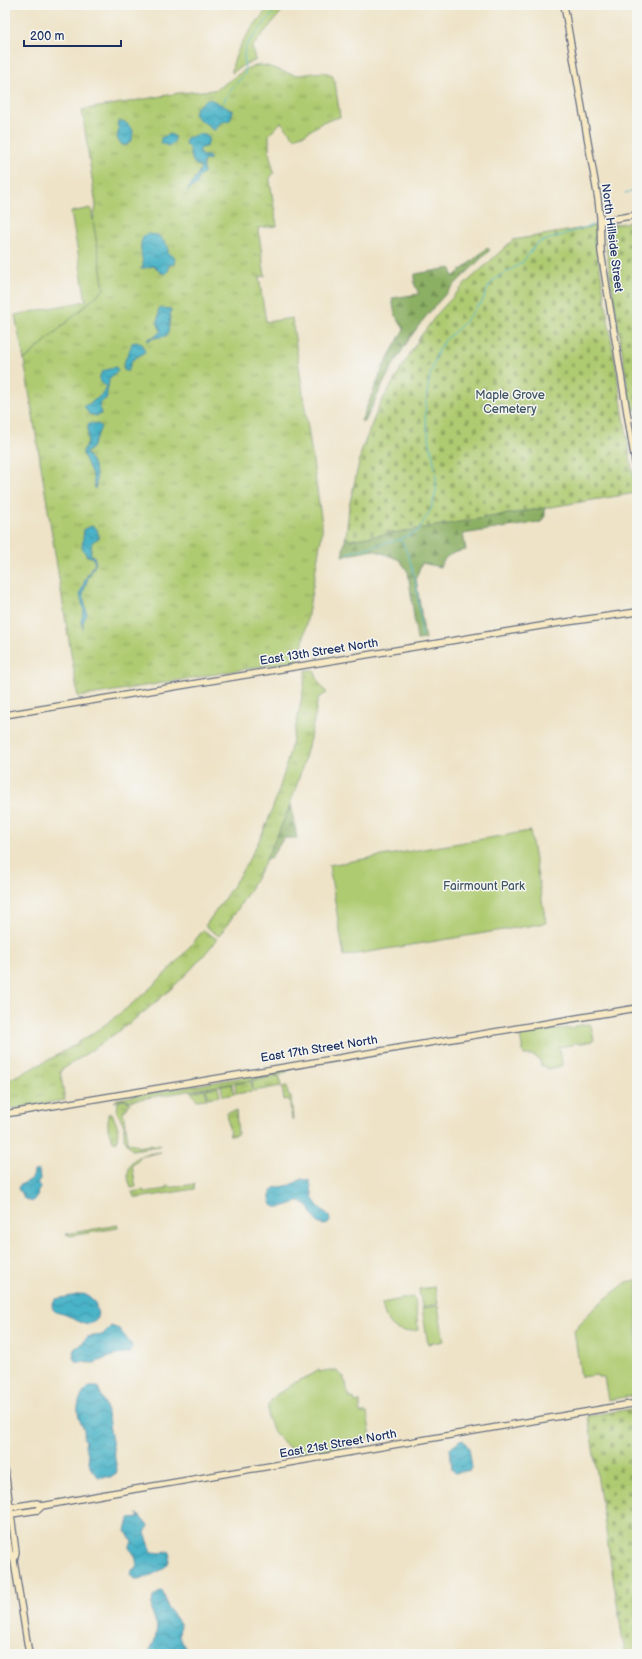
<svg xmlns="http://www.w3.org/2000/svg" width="642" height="1659" font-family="'Balsamiq Sans',sans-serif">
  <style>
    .grass { fill: url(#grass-tufts); stroke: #657d68 }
    .forest { fill: url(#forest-firs); stroke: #536f60 }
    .cemetery { fill: url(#cemetery-stones); stroke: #657d68 }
    .park { fill: #afcb71; stroke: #657d68 }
    .water { fill: url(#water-waves); stroke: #327192 }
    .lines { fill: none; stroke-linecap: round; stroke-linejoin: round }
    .stream { stroke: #49b3c7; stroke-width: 1 }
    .secondary-casing { stroke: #656e83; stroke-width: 8 }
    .secondary { stroke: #f7e9c3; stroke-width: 5.5 }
    .labels { text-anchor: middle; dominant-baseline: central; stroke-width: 3; stroke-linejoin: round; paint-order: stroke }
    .street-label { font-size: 12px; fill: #1b2f5e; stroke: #f6f6f2 }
    .park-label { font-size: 12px; fill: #405663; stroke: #f6f6f2 }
  </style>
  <defs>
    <pattern id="grass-tufts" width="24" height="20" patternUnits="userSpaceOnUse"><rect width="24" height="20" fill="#afcb71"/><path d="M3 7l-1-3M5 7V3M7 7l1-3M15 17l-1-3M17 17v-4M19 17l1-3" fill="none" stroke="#8ea560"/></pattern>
    <pattern id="forest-firs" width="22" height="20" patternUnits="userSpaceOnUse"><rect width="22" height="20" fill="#8baf63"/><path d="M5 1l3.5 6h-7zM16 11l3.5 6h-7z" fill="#718f55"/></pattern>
    <pattern id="cemetery-stones" width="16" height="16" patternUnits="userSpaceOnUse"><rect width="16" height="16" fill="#afcb71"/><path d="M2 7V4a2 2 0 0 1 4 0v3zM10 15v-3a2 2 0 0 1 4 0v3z" fill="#8ea560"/></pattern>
    <pattern id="water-waves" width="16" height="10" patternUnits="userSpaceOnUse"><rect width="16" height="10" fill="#49b3c7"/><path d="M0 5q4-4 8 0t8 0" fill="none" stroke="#3c92a5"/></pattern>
  </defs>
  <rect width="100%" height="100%" fill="#f6f6f2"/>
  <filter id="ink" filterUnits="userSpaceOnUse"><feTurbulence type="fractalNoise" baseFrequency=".025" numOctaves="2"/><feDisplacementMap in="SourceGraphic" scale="8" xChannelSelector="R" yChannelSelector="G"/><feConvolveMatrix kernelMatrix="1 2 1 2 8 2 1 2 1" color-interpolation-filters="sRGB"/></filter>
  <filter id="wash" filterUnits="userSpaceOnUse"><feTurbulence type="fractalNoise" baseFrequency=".012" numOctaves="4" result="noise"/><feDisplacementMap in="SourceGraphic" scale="16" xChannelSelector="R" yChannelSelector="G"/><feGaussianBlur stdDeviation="0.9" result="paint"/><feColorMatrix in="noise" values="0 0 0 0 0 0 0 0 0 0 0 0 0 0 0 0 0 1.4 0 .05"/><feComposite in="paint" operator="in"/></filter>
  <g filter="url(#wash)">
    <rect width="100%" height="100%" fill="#eee3c7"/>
    <!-- grass -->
    <path class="grass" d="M260,65C273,66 284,74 297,75C308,75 323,69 332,75L335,82L340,117L323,122L305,134L294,138L281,122L269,135V151L274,173L270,178V181L277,226L258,228L265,276L259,277L266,322L292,318L322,524V533L300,660L78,697L24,360L104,289L93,221L96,206L82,110L179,93L215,90L248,68Z
      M306,670H314L319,683L327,693L318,698C304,784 271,866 219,936L205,926C228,894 255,855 269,818C280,790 288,760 295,730C299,710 304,691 306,670Z
      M203,930L217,939C175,994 117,1034 60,1071L65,1100L5,1110V1081C80,1049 154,996 203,930Z
      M285,1070L288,1071L281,1075L129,1101L123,1099L114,1102L117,1099Z
      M279,1076L281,1086L254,1091L252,1081Z
      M251,1081L252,1091L236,1094L235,1084Z
      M232,1084L234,1094L223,1096L221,1086Z
      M287,1086L288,1095L291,1097L293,1120H292L289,1099L284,1100L282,1087Z
      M218,1087L220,1096L208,1098L206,1089Z
      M205,1089L207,1099L197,1100L191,1092Z
      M123,1100L130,1102V1104L127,1106L126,1110H123L125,1124L124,1125L117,1112L118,1102Z
      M236,1111L238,1134L230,1136L227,1112Z
      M112,1113L118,1128L117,1142H113L108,1129V1114Z
      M124,1126H126L128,1142L137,1145V1147L160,1144V1146L132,1150L124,1138Z
      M161,1152L139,1157V1160L132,1165L136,1187L131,1188C130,1184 128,1180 128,1176C128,1155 144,1154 161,1152Z
      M195,1183L194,1189L138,1198L134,1197L132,1192L143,1190L144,1192L167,1189V1186H170L174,1188L175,1186L190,1185Z
      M118,1225V1228L70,1236L66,1234Z"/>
    <!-- forest -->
    <path class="forest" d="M487,248L490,250C474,266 457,281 442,298C408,334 385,377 365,422L361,421L384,365L404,329L395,315L392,298L419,294L414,283L415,274L451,268L453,277Z
      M545,508V516L541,522L463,534L466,550C452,553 446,554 440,567L422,563L416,578L425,639L417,640L408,572L400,560L374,550L342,556L346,536L349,540Z
      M291,804L297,838H284L270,859H266Z"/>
    <!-- cemetery -->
    <path class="cemetery" d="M637,221V409L631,410L606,247V226Z
      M596,226L598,256L636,493L349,540L346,536L349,507L362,449L379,406L420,337L438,313L464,285L513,240Z
      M637,1408V1654H625L588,1416Z"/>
    <!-- park -->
    <path class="park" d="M271,5H287L252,47L255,59V61L245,64L232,73C232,49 256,23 271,5Z
      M91,208L104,289L24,360L15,315L86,301L71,212Z
      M530,831L546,923L344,956L329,865Z
      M589,1024L591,1025L594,1040L592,1041L578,1044L576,1042L573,1045L558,1047L560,1050L562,1065L561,1066L547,1069L545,1066H541L540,1060L533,1055H524L520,1037L521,1035L554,1029L574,1028L575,1026Z
      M637,1280V1395L608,1400L604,1377H598L597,1375L581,1377L574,1330L596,1306L627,1282Z
      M435,1287L438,1304L422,1307L419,1289Z
      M412,1297L415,1299L418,1330C395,1335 386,1326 382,1303Z
      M438,1306L444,1341L428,1344L422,1308Z
      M319,1370V1372L330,1370L333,1373L335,1370L345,1378L343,1380L346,1382L348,1395H350V1399L354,1398L355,1402L360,1401V1413H367L371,1438L346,1441V1448L295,1454L288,1451L290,1448L281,1441L271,1427L268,1419V1406L272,1399L277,1394L290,1387L292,1384L315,1373V1371Z"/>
    <!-- water -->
    <path class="water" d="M207,99L212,100L233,111L230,120L220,123L215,130L211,129C207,122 198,121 194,114L196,108Z
      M120,121L125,122L133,130L132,140L127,145H122L117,138L119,129L117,124L118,122Z
      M170,134L174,136C176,141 173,145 168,146L161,143V138Z
      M200,134H206L209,138L207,146L200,149L199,152L202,156H208L211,159L204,160L203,164L204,173L198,178L197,184L187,191L188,189L192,184L201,168L194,163L190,154V149L186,145L185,142L187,138Z
      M147,234L158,235L168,246V253L175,257L174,264L169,265L168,271L165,274L160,272L154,266L140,269L143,267C143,256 136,241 147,234Z
      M160,308L171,309L168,333L166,336L154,338L147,341L149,338L154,337L161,331L157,322L159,315L158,311Z
      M136,342L142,344L145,352L132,360L128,371H125L123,368C124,359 130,352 132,343Z
      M116,367L118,371L109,379C109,386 106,391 107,398L99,403L101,414L96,416L89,414L84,406C92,403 104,395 106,387L100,381V375L103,371Z
      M91,423L98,424L101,427L92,448L86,453C88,457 90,457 92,461C96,469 98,481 95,489L93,477L83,454V451L88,442V425Z
      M92,526L97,529L99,538C87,544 94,543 90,554L94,556L96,563L88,578L83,594L87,614L83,622V629L81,621L84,611L80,594L85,580L95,563L92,557L87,556L82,548L84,529Z
      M39,1170L40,1179L37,1183L41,1186L37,1193L38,1194L32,1202L23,1198V1195L18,1189L19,1186C25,1181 34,1182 34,1171Z
      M302,1179L310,1181L313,1199L317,1205L329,1216L330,1221L328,1224C313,1230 314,1206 302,1202C292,1200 269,1219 270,1195L274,1188L291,1185Z
      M82,1294C94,1295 98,1308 98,1318C88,1331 76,1319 66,1315C59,1312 53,1314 52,1305L56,1299Z
      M111,1326L119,1329L131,1344L132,1348L129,1353L112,1356L94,1363L75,1362L73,1356L75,1348L80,1346L87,1337L102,1335Z
      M89,1387H98L106,1407L117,1470L116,1474L112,1477H99C85,1468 92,1458 85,1446L86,1440L83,1438C86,1430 83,1428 80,1421C75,1407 79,1396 89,1387Z
      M459,1440H463L469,1448L472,1468L471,1470L455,1473L452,1469L450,1448L458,1443Z
      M137,1513L148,1526L145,1533L152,1552L163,1553L169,1551L171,1555C170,1558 169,1562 167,1565C161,1572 142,1580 134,1579L130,1574L133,1569L136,1568C138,1560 134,1553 129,1548L132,1542L126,1531L129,1519L139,1518Z
      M162,1590L168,1608L180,1623L179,1636L188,1654H151L149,1652L155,1640L157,1626L151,1610L153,1597Z"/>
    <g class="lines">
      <!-- stream -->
      <path class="stream" d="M222,105L230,90L245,74L244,53L247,44L280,5
        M625,193L637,191
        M400,539C418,568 418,604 422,637
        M347,553L398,540L418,531L431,509L436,491V481L435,468L425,417L426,400L430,375L437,354L444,341L463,324L478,305L481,304L489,286L495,279L522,263L537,243L593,225"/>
    </g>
  </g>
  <g filter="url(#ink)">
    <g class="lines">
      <defs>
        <path id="secondary" d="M564,5L598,199L600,217L601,252L637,474
          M600,221L637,215
          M5,715L553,624L637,612
          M5,1114L637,1008
          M5,1470L16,1552L14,1561
          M5,1508L37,1503L42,1506
          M5,1515L38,1510L42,1506L107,1494L637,1403
          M5,1524L10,1553L14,1561L29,1654"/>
      </defs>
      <!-- secondary casing -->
      <use href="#secondary" class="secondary-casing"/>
      <!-- secondary -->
      <use href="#secondary" class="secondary"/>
    </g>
  </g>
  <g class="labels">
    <!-- street labels -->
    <g class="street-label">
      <text transform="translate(612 238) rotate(83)">North Hillside Street</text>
      <text transform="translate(319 652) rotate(-9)">East 13th Street North</text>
      <text transform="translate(319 1049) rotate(-9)">East 17th Street North</text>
      <text transform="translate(338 1444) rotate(-10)">East 21st Street North</text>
    </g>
    <!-- park labels -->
    <g class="park-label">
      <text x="510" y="395">Maple Grove<tspan x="510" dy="14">Cemetery</tspan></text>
      <text x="484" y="886">Fairmount Park</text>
    </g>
  </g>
  <!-- margin -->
  <rect width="642" height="1659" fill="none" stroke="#f6f6f2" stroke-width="20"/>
  <!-- scale -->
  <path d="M24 40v6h97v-6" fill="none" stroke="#1b2f5e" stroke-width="2"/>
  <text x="30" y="40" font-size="12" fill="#1b2f5e" stroke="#f6f6f2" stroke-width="3" paint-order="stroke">200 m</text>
</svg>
